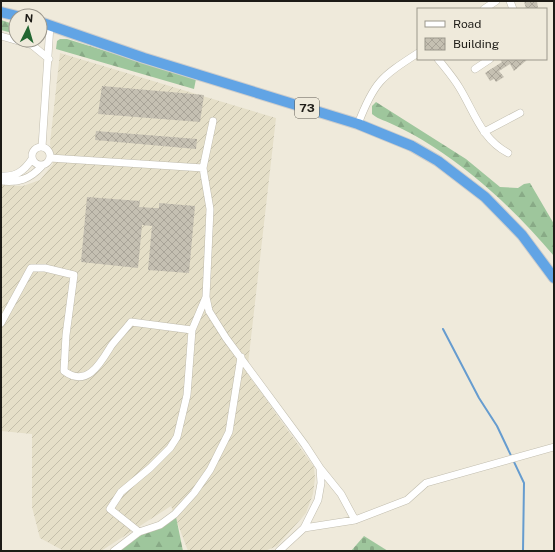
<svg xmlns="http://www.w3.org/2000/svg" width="555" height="552" font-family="'Public Sans',sans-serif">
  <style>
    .industrial { fill: url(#industrial-furrows) }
    .forest { fill: url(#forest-firs) }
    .cemetery { fill: url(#cemetery-stones) }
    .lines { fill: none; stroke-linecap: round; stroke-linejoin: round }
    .stream { stroke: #669ccf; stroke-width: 2 }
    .building { fill: url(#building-cross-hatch) }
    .minor-casing { stroke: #c1bdae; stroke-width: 8 }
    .highway-casing { stroke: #cdcdcc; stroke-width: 12 }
    .minor { stroke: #fff; stroke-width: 7 }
    .highway { stroke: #61a4e5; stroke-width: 10 }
    .labels { text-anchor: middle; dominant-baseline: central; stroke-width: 4; stroke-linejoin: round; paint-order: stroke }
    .shield { fill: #efeadb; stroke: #5c5951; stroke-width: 1 }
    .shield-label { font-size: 12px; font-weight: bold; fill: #1d1b16 }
  </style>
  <defs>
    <pattern id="industrial-furrows" width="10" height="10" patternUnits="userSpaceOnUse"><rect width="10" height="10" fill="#e5dfc8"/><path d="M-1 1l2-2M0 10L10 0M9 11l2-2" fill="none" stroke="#c4bfab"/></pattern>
    <pattern id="forest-firs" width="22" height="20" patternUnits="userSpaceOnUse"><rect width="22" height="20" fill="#9ec69c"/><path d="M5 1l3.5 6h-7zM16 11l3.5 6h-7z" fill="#88aa86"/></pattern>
    <pattern id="cemetery-stones" width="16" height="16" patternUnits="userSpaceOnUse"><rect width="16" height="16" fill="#9ec69c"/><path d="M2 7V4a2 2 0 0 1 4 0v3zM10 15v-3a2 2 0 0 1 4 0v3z" fill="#88aa86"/></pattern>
    <pattern id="building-cross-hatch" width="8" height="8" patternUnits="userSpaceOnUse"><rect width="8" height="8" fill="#c5c0b2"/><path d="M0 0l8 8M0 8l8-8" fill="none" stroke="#a9a498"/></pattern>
  </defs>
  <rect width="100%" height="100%" fill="#efeadb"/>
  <!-- industrial -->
  <path class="industrial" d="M60,53L276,118L247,373L314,467L315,478L313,494L306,513L277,546L265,551H188L171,506L101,551H64L40,538L32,507V434L1,431V185L23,186L40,180L53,164L50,143Z"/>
  <!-- forest -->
  <path class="forest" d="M1,20L16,25V34L1,30Z
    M60,39H67L196,79L194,89L56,49L57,41Z
    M376,102L466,159L500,187L518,188L524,184L530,183L554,224V256C518,214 479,176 432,146C420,138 407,131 394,125C387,121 379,120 372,114V106Z
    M176,517L183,551H117L151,527Z"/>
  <!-- cemetery -->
  <path class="cemetery" d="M364,536L388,551H351Z"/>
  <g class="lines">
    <!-- stream -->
    <path class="stream" d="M443,329L479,398L497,426L524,483L523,551"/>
  </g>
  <!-- building -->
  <path class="building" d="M524,1H537L538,8L526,9Z
    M500,59H528L514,71L510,64L499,71L504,77L496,82L494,79L490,81L485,73L502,62Z
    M102,86L204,95L200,122L98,114Z
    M96,131L197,139L196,149L95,140Z
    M87,197L140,201L139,207L154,208H159V203L195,206L189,273L148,270L152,226L142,225L138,268L81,262Z"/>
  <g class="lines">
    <defs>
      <path id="minor" d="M510,1L513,9
        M484,9L496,1
        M1,36L32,45L49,59
        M438,59C445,68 453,77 459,87C474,111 481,139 508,153
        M475,69L490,59
        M358,124C374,82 381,77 418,53
        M484,132L520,113
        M32 156a9 9 0 1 1 18 0a9 9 0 1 1-18 0Z
        M42,147L50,25
        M50,158L203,168L210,209L206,297L209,311L226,338L305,445L320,468L321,483L318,500L304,528L279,551
        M203,168L213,121
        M1,176C16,177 24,171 32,159
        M1,181C19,183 30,179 42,166
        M1,323L31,268H45L74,275L66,335L64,371C87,388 100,364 111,346C117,338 125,330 131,322L192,330
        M355,520L407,500L426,483L554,447
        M304,528L355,520L341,494L320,468
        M139,532L110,509L121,492L150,468L170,448L177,437L187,395L192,330L206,297
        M114,551L139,532L160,525L175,514L194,493L210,470L229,432L241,357"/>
      <path id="highway" d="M1,12L17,16
        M40,22L144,58L358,124L412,146L438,161L485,197L522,235L554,278"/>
    </defs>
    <!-- minor casing -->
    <use href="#minor" class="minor-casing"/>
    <!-- highway casing -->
    <use href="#highway" class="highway-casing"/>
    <!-- minor -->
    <use href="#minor" class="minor"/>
    <!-- highway -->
    <use href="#highway" class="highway"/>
  </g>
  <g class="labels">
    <!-- shield labels -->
    <rect class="shield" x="295" y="98" width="24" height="20" rx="3"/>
    <g class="shield-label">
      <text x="307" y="108">73</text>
    </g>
  </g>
  <!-- border -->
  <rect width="555" height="552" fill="none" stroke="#1d1b16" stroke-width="4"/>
  <!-- legend -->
  <rect x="417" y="8" width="130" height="52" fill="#efeadb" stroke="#9b978c"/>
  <rect x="425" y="21" width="20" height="6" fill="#ffffff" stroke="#9b978c"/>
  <text x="453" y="28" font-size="12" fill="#1d1b16">Road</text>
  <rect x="425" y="38" width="20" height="12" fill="url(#building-cross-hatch)" stroke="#9b978c"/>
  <text x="453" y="48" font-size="12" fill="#1d1b16">Building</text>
  <!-- north arrow -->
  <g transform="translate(28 28) rotate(5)"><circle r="19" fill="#efeadb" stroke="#9b978c"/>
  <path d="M0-3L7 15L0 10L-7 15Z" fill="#226631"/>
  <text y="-6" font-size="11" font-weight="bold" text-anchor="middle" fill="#1d1b16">N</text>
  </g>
</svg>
